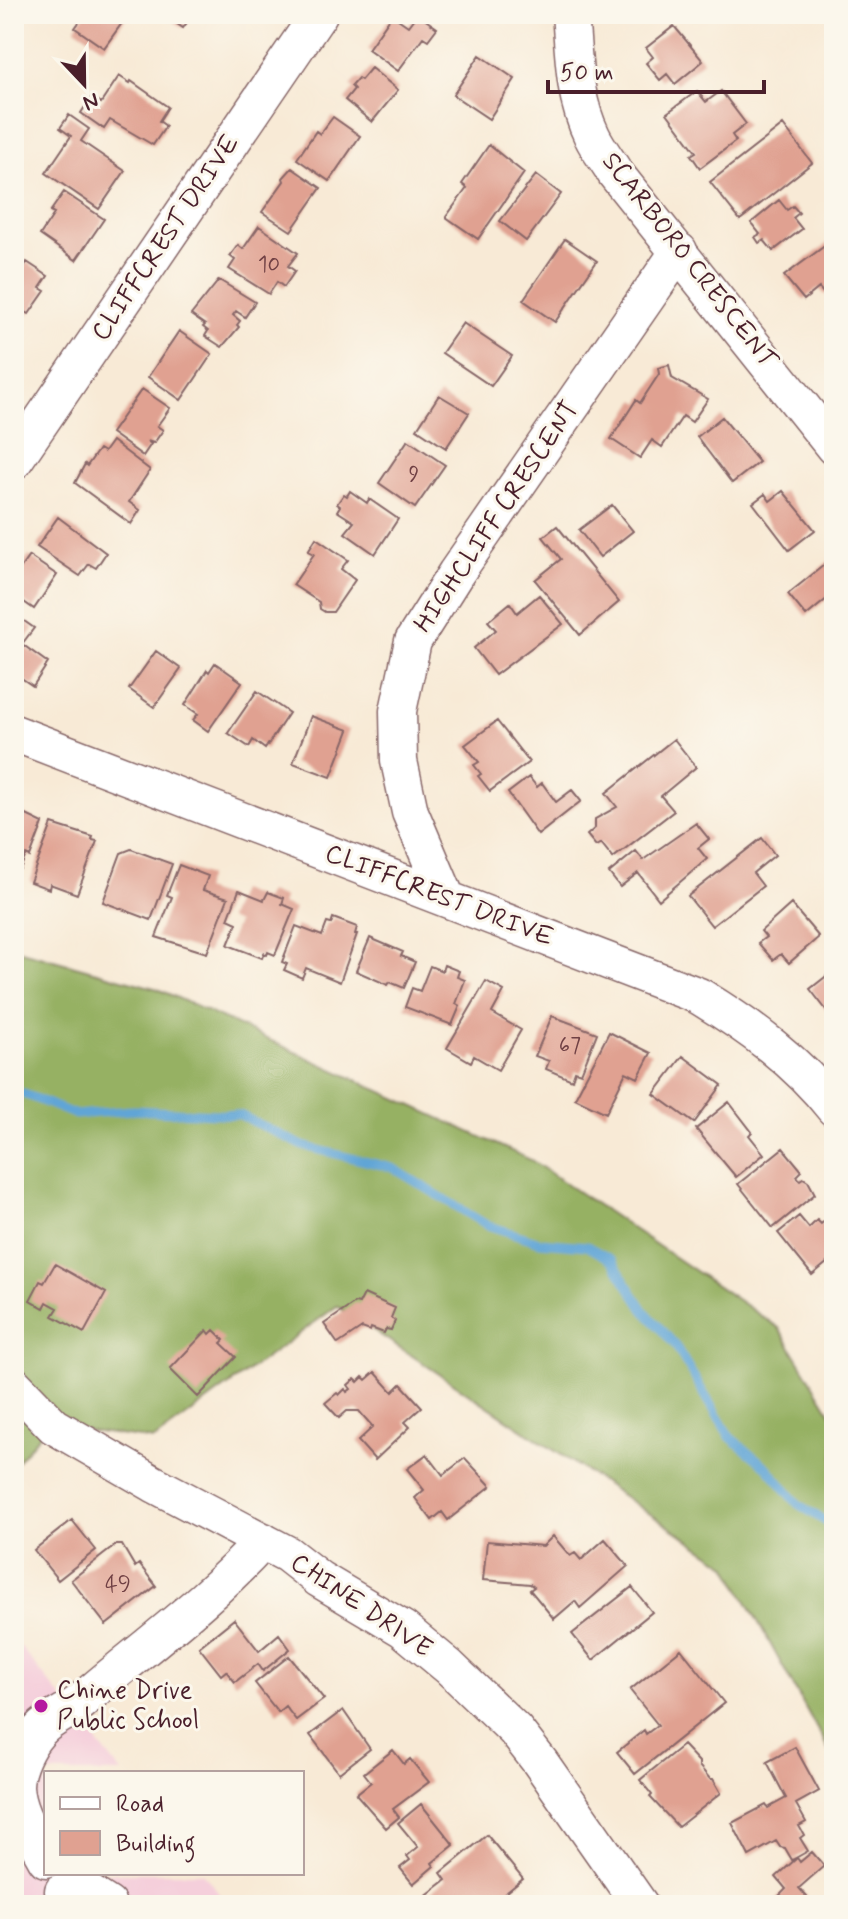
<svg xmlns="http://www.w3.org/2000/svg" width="848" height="1919" font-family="Mynerve,sans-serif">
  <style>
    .built { fill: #f5cfdb }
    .forest { fill: #96b163; stroke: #706847; stroke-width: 2 }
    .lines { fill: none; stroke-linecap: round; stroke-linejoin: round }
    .stream { stroke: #61a5d6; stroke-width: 9 }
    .building { fill: #e0a191 }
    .minor-casing { stroke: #876667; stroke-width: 39 }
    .minor { stroke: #fff; stroke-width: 36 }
    .poi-dot { fill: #b5179e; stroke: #fbf7ec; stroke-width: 3 }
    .labels { text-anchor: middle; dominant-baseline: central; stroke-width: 6; stroke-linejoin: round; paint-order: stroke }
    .number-label { font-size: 22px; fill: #704044 }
    .street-label { font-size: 26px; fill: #4a1f2b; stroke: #fbf7ec }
    .poi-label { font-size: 26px; fill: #4a1f2b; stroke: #fbf7ec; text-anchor: start }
  </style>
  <rect width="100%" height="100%" fill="#fbf7ec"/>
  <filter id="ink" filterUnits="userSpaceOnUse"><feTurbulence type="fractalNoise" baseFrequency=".0125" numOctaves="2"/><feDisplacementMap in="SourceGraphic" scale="16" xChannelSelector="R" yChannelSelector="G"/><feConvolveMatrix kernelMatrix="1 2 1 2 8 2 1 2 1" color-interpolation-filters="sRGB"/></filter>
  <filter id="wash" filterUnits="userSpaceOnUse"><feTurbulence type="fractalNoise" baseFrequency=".006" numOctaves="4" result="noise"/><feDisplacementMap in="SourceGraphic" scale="32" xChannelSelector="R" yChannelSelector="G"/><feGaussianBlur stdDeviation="1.8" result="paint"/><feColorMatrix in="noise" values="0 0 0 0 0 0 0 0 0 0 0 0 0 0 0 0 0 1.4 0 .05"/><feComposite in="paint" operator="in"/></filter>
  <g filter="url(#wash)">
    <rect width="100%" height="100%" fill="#f8ead6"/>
    <!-- built -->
    <path class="built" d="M14,1639L122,1773H46V1873H203L229,1905H14Z"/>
    <!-- forest -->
    <path class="forest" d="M14,949L158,989L531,1160L779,1328L834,1418V1760L727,1565L337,1306L154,1440L48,1425L14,1465Z"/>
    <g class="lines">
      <!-- stream -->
      <path class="stream" d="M14,1090L76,1115L132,1110L240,1115L303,1146L393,1168L487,1225L540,1242L587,1246L612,1260L644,1310L675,1345L730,1437L768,1468L798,1504L834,1527"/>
    </g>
    <g id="blocks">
      <!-- building -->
      <path class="building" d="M85,14H124L127,16L104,48L75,28Z
        M163,14H193L183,28Z
        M417,14L437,28L428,40L423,37L398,71L368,49L392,15L408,26Z
        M674,26L703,61L675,84L667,74L660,80L646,63L653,57L646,48Z
        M480,55L515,79L489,119L453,95Z
        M371,68L398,90L372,122L345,100L354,89L351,86L358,78L361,80Z
        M119,76L130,83L131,81L168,107L159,121L166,126L153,145L110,120L104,129L81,113L92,96L101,103Z
        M697,91L706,102L721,91L746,124L732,135L736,141L700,168L691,155L696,152L667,113Z
        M69,115L89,129L81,141L125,171L99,209L46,173L71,136L60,128Z
        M333,117L360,136L329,181L297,159L316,131L320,134Z
        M783,125L812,163L740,220L710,182Z
        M489,145L524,173L478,239L446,217L467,188L462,184Z
        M292,168L321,188L291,231L262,212L284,181L283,178Z
        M536,175L561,194L526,241L500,221Z
        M64,192L104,219L76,260L40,235L54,214L50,212Z
        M779,200L787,210L793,206L799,213L793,218L802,229L773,251L764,240L759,243L755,237L760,234L751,223Z
        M259,226L298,253L288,266L295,271L284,287L277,282L269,294L229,269L235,260L230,256L238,245L243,249Z
        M565,239L597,261L555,322L523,300Z
        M834,239V294L831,290L825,295L819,288L804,300L784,276Z
        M27,262L48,276L40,288L45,291L29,314L14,305V268L20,273Z
        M219,280L255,302L245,317L236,311L233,315L240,321L237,325L239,327L222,347L205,336L208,331L203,327L205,325L191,315Z
        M463,323L512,356L491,386L442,353Z
        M179,331L212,354L181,400L148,377Z
        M669,365L672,378L708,399L692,422L683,416L662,447L652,440L640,458L611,439L636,400L640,403L659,374L658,368Z
        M142,389L170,408L157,426L163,430L154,443L147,441L151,444L143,456L111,433Z
        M439,395L469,413L446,448L417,429Z
        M722,417L759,462L732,483L697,437Z
        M408,440L445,465L415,508L379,483Z
        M112,441L150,470L129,502L140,510L131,524L75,483L85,464L87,466L99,449L104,452Z
        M350,491L367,503L369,499L398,519L375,554L345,533L354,522L337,511L340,506L337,504L344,494L347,496Z
        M783,491L815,530L789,550L753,503L765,494L770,501Z
        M612,505L633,531L600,557L579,530Z
        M58,517L106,553L96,568L89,564L80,576L37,547Z
        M557,526L619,602L580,635L535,580L561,559L543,537Z
        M316,538L348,560L341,569L355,580L333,612H325L320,609L319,602L293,585L314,554L308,551Z
        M29,556L57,575L34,609L14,595V577Z
        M834,557V593L806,616L788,594Z
        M539,595L563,624L495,675L474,648L496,630L488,621L510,603L517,613Z
        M14,614L34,628L22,644L48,663L33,686L14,673Z
        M156,651L181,669L154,707L129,689Z
        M215,663L242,682L208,731L193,720L198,714L185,705L207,670L209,672Z
        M257,691L289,713L265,749L253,740L249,747L228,733Z
        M311,716L349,730L331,777L293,763Z
        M497,721L529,762L490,791L478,776L481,774L474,765L479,762L465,745Z
        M674,739L696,767L661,796L674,811L613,858L601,843L596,846L587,835L595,828V819L617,807L606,793Z
        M529,777L537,787L542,783L556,802L572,790L581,801L538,835L508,793Z
        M14,809L43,823L30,857L26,855L20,869L14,867Z
        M696,823L709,839L698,848L707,859L659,900L638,873L620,887L609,873L636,851L643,860Z
        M52,824L93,837L92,840L97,841L77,894L50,884L49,889L30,882Z
        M762,838L775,855L753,873L763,886L712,926L688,896Z
        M131,849L172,864L151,920L103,902L121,853Z
        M179,865L208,876L203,890L228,898L207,953L156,937L172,897L167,895Z
        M239,890L264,900L268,892L284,898L282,904L294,909L275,955L268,952L267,955L264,953L262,958L228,945L237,923L228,919Z
        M791,904L819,937L789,963L781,954L773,960L758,943L766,937L761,931Z
        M333,918L357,927L355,934H357L340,982L306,968L302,978L284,970L287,964L282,962L296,926L322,936L327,923L331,924Z
        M370,938L403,952L401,956L415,962L404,988L390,982L388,985L356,971Z
        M444,965L459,971L457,977L465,980L456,1004L460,1006L452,1025L405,1007L412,988L420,991L430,966L442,971Z
        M834,970V1013L831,1016L810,989Z
        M486,981L504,991L492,1013L521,1030L498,1070L474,1056L471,1062L447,1048Z
        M552,1016L597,1033L581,1073L575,1071L572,1080L546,1069L549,1061L535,1056Z
        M609,1032L651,1053L638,1078L626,1072L606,1113L575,1098Z
        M683,1056L722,1085L694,1123L654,1094Z
        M729,1102L752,1132L749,1135L764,1154L736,1177L696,1129Z
        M783,1148L802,1171L797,1176L800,1180L803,1178L808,1181L815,1194L773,1228L738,1184Z
        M834,1213V1257L812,1275L778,1233L799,1216L809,1228L817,1220L821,1224Z
        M55,1264L106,1293L84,1333L53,1316L58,1308L47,1302L44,1308L30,1300L40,1281L44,1283Z
        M364,1294L395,1308L391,1318L395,1321L391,1330L386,1329L384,1333L371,1328L370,1331L362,1328L338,1344L324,1324L355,1303L359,1304Z
        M207,1330L210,1334L214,1330L224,1340L221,1343L236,1357L198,1397L170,1369Z
        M375,1372L393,1392L401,1384L422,1407L405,1422L410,1427L375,1460L358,1441L373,1427L359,1411H347L339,1418L325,1403L337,1393L339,1395L345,1389L347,1392L351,1389L348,1385L355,1379L358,1382L363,1377L366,1380Z
        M427,1454L443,1475L465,1458L491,1486L448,1520L442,1512L432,1520L415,1498L424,1490L407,1469Z
        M72,1520L96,1550L58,1580L34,1550Z
        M553,1536L570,1556L575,1553L581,1560L605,1539L628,1566L580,1608L575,1601L554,1619L530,1590L534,1587L530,1584L483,1580L487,1541L543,1546Z
        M116,1545H122L135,1567L139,1564L156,1586L106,1625L71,1580Z
        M632,1587L652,1612L593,1660L572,1634Z
        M234,1619L259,1651L279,1634L290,1649L263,1671L258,1664L235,1682L226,1671L221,1675L199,1647Z
        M681,1649L724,1703L635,1774L617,1752L644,1730L646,1734L658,1725L630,1690Z
        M289,1656L324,1699L296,1720L285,1706L278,1712L255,1683Z
        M343,1710L370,1749L339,1773L310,1735Z
        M683,1745L699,1762V1766L710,1779H713L721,1793L678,1827L650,1797L652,1795L640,1780Z
        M795,1747L819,1791L796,1804L806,1822L799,1826L804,1835L800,1838L808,1851L792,1860L785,1848L780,1847L776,1841L749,1856L732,1823L766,1805L768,1808L786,1798L767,1762Z
        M393,1750L404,1764L410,1759L429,1782L393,1809L399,1817L386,1828L356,1794L371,1782L364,1773Z
        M421,1804L454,1845L432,1863L434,1866L413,1884L400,1868L410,1860L407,1856L418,1847L398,1823Z
        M487,1835L523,1879L491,1905H430L424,1897L446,1880L441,1873Z
        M812,1852L824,1866L799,1888L814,1905H781L776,1899L786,1889L776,1877L797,1858L800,1862Z"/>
    </g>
  </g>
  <g filter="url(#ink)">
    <use href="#blocks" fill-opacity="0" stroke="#876667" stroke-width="2"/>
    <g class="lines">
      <defs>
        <path id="minor" d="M570,14C574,56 573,97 592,136C598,149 608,161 615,173L834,447
          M14,461L319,14
          M14,733L699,996C750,1027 797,1061 834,1108
          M447,899L410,812L399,761L398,711L413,641L456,573L679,251
          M14,1385L54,1426L154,1484L287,1554L319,1579L403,1629L449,1667L515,1730L540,1762L640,1905
          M46,1859C34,1836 16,1814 15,1786C15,1768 27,1744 39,1731C49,1719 66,1713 79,1703C140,1650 208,1602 263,1541
          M63,1891L83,1889L108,1905"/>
      </defs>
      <!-- minor casing -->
      <use href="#minor" class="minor-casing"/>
      <!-- minor -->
      <use href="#minor" class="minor"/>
    </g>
  </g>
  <!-- markers -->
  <circle class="poi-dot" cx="41" cy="1706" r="8"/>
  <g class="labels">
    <!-- number labels -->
    <g class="number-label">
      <text x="269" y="265">10</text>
      <text x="414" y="475">9</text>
      <text x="570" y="1046">67</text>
      <text x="118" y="1585">49</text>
    </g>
    <!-- street labels -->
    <g class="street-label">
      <text transform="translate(166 238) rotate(-56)">CLIFFCREST DRIVE</text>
      <text transform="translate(689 261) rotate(52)">SCARBORO CRESCENT</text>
      <text transform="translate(497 517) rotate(-56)">HIGHCLIFF CRESCENT</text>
      <text transform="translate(439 896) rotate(21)">CLIFFCREST DRIVE</text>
      <text transform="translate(361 1606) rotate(34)">CHINE DRIVE</text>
    </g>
    <!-- poi labels -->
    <g class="poi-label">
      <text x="57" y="1691">Chine Drive<tspan x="57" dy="30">Public School</tspan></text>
    </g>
  </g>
  <!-- margin -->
  <rect width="848" height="1919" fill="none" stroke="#fbf7ec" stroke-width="48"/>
  <!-- legend -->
  <rect x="44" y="1771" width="260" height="104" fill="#fbf7ec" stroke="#b4a19f" stroke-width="2"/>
  <rect x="60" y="1797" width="40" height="12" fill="#ffffff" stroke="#b4a19f" stroke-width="2"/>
  <text x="116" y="1811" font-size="24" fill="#4a1f2b">Road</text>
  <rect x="60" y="1831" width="40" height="24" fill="#e0a191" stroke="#b4a19f" stroke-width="2"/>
  <text x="116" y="1851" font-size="24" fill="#4a1f2b">Building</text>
  <!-- north arrow -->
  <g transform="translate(84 84) rotate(158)" stroke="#fbf7ec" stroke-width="6" paint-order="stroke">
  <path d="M0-6L14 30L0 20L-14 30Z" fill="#4a1f2b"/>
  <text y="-12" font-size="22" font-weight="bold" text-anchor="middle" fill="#4a1f2b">N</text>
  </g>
  <!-- scale -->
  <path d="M548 80v12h216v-12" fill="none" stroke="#4a1f2b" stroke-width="4"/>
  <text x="560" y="80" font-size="24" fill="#4a1f2b" stroke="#fbf7ec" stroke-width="6" paint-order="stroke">50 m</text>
</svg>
